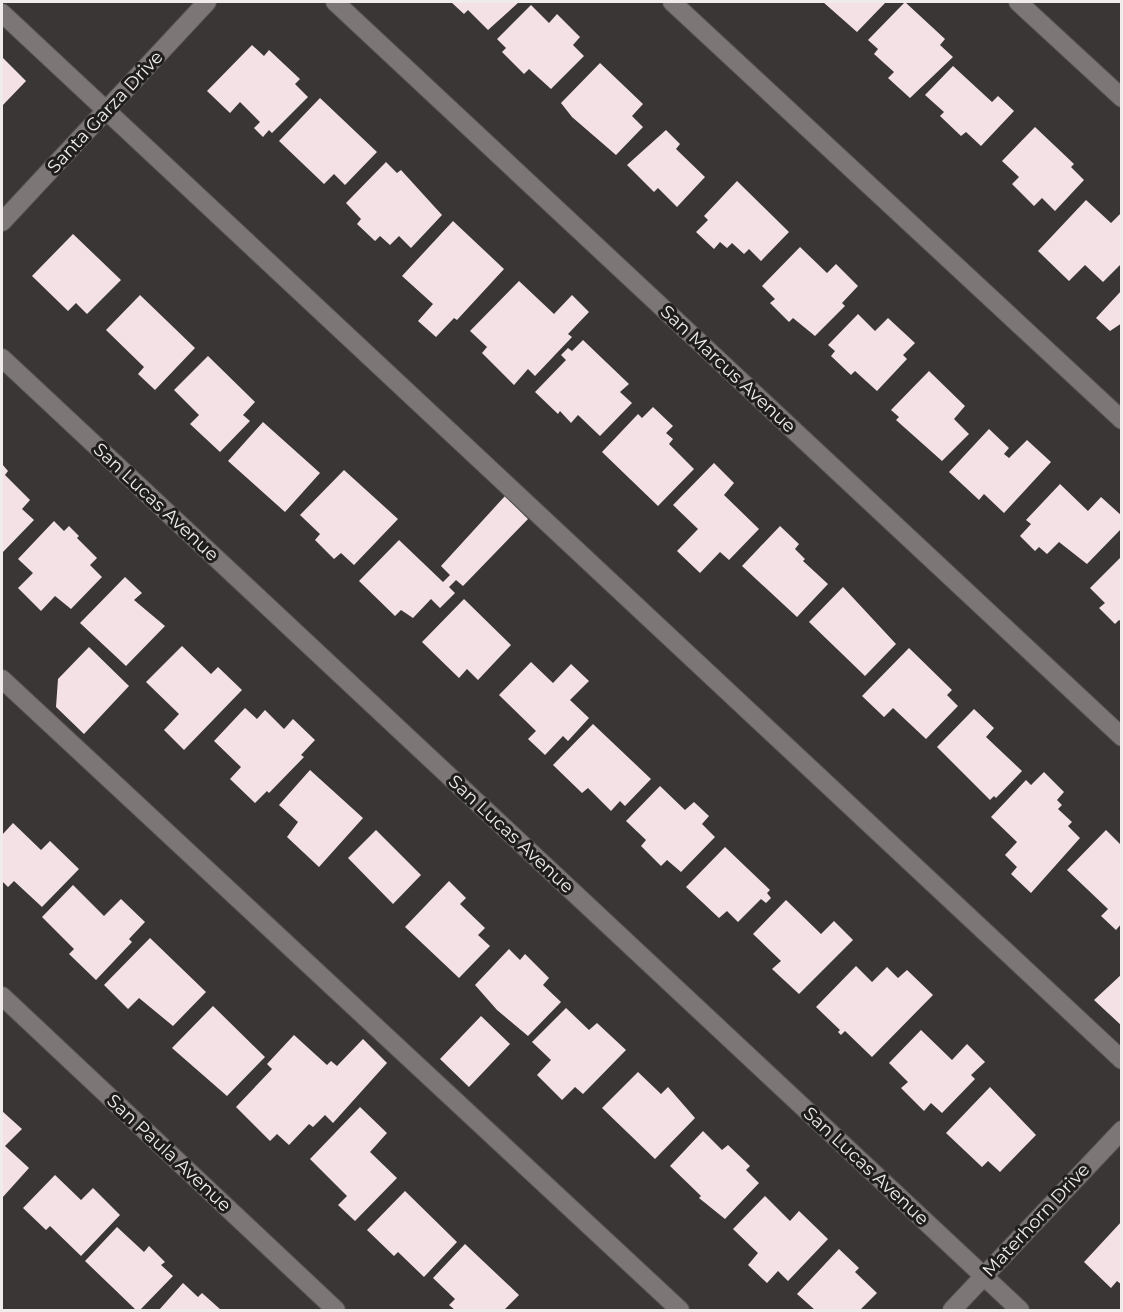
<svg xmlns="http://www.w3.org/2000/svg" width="1123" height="1312" font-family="Montserrat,sans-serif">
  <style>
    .building { fill: #f4e1e6 }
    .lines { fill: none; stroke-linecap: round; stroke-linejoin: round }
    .minor-casing { stroke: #575352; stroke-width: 20 }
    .minor { stroke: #7c7776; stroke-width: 18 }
    .labels { text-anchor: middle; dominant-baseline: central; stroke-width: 6; stroke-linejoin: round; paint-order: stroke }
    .street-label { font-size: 18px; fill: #efeceb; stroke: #201e1d }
  </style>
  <rect width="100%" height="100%" fill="#3a3635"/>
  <!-- building -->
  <path class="building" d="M451,2H519L488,30L468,10L464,14Z
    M823,2H886L857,32Z
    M905,2L945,39L940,45L953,57L910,98L888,78L894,72L874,54L878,49L868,40Z
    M531,5L549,23L557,14L580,37L573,45L584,56L551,89L529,69L524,74L502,52L506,48L497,39Z
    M252,45L264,56L269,50L300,79L295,84L308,97L272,133L269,130L263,137L254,128L260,122L240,102L230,113L207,91Z
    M2,57L26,81L2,106Z
    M600,63L643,104L632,116L643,127L616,155L572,117L561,103Z
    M953,66L992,102L998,96L1014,111L981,146L966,132L961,136L940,116L944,112L925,95Z
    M320,98L377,152L345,185L334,174L324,184L279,141Z
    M1035,127L1074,164L1071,167L1084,180L1055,211L1042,198L1034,206L1012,184L1019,177L1002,161Z
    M666,130L680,144L676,149L705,177L677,207L658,188L654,192L627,165Z
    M386,162L397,173L401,170L442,215L411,248L399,236L390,245L380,236L375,241L357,224L361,219L346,203Z
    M737,181L789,232L761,261L749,249L744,254L732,243L727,248L720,242L714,249L696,232L708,220L704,216Z
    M1086,200L1111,223L1122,212V263L1103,282L1085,265L1069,281L1038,251Z
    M453,221L504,269L457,320L454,318L436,337L418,321L433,304L402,276Z
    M73,234L121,280L87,314L76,303L68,311L32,276Z
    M800,247L827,273L836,264L858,286L842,303L845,306L815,336L793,318L789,322L770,303L775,299L762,286Z
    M519,281L554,314L572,295L589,312L568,334L572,337L535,376L528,369L514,385L482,353L487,347L470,331Z
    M1122,290V323L1110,331L1096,318Z
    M140,295L195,348L155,390L138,374L144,367L106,330Z
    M858,314L875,331L888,318L915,343L903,355L907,359L877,391L855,371L851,375L831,356L835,351L828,345Z
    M583,340L629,384L620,392L632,403L600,436L578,415L571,423L560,411L558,414L535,392L566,360L561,355L568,348L572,351Z
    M208,356L255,402L243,415L250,421L220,452L190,424L199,415L174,390Z
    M929,371L965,406L954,419L969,434L942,461L896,420L899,417L891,410Z
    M653,407L673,426L666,433L673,439L669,444L694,469L658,506L602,452L638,414L642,418Z
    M263,422L320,473L285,512L228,461Z
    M989,429L1009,448L1004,454L1009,458L1027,440L1051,462L1004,513L984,494L979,500L949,472Z
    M714,463L734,483L724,495L759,529L729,560L720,552L700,573L677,551L698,529L673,505Z
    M2,464L8,471L5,475L30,500L22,509L34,520L2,553Z
    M344,470L398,519L354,565L341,553L334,559L315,540L320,534L300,515Z
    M1060,484L1088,511L1101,497L1122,516V528L1087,564L1059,542L1047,554L1039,547L1035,551L1020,536L1031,524L1026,520Z
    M505,496L528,519L463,586L456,580L449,587L455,593L440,608L431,599L413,618L401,610L395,616L359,581L399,540L443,582L450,575L441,566Z
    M54,521L64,531L69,526L79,536L77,538L97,558L90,565L102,577L71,609L55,596L41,611L18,588L33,573L18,559Z
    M780,526L799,544L795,549L805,559L803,561L828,584L797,617L742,566Z
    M1122,556V622L1119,620L1115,624L1099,608L1105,603L1090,588Z
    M125,577L142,593L134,600L165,626L126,666L80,623Z
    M843,587L896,644L865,676L809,622Z
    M464,599L511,645L478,680L467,669L459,678L422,642Z
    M182,646L211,674L218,667L242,690L184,750L164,730L179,714L146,682Z
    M89,647L129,686L84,734L56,707L58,679Z
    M909,648L952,690L947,695L958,706L926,739L893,708L884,717L862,696Z
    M531,662L553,683L571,664L589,681L570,700L589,718L568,741L563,736L545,755L528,739L536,731L499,695Z
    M245,708L257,719L265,710L284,729L293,719L315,740L301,755L304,757L269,793L267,791L255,803L230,779L241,767L214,741Z
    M974,709L994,728L986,737L1022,771L996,798L994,796L990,800L937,747Z
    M593,724L651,779L625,806L620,801L611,811L588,788L582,793L553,765Z
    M310,770L363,818L319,867L287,837L298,822L279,805Z
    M1044,772L1064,792L1057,800L1062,805L1058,809L1072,822L1068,826L1080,838L1031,893L1011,874L1017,867L1005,855L1017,842L991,817L1026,780L1031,785Z
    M660,786L685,810L694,802L709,816L702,824L715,837L681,872L667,860L661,866L641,846L646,840L626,821Z
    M13,823L41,850L50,841L79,869L42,907L14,881L8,887L2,881V835Z
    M376,830L421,875L393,904L348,858Z
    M1106,830L1122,846V923L1116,930L1101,916L1108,909L1067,870Z
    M725,847L770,890L767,893L771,898L766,903L761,899L738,922L727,911L719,918L686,887Z
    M449,881L466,898L460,904L485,928L478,935L490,946L459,978L405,927Z
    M73,885L104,916L121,899L145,922L129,939L132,942L96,980L69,954L74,949L42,917Z
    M786,900L821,934L834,921L853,940L799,994L772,969L781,961L753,934Z
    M150,938L206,992L173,1026L139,998L128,1009L104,985Z
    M509,949L520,960L525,954L549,978L543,985L561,1002L528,1036L497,1010L475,985Z
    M856,966L872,982L887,967L898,978L907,970L933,995L872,1057L845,1031L841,1035L838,1032L840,1030L816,1007Z
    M1122,974V1026L1094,1000Z
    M213,1006L265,1057L227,1096L172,1048Z
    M566,1008L589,1030L597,1023L626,1050L583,1094L575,1087L562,1100L537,1075L551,1060L532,1042Z
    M481,1016L510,1044L469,1087L440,1059Z
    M921,1030L952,1060L967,1044L985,1062L971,1075L975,1079L942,1113L931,1103L924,1111L901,1088L908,1082L889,1063Z
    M294,1035L327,1065L331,1061L337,1066L363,1039L387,1063L333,1123L325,1115L313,1127L309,1124L289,1145L277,1134L270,1141L236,1107L272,1069L267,1064Z
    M638,1072L661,1094L668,1087L695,1118L655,1159L602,1108Z
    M990,1087L1036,1135L1000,1172L988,1161L982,1167L946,1133Z
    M360,1107L387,1133L370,1152L397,1178L355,1221L338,1205L347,1196L310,1159Z
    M2,1111L22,1129L5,1146L29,1168L2,1198Z
    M703,1131L722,1150L728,1145L750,1166L746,1170L759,1183L725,1219L699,1198L701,1196L670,1166Z
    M55,1175L81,1200L93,1188L120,1215L81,1256L50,1226L46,1230L23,1208Z
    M405,1191L457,1242L424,1277L398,1252L394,1256L367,1230Z
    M765,1196L790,1221L799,1211L828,1239L788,1281L778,1271L767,1283L748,1265L758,1253L733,1229Z
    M1122,1221V1285L1117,1281L1111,1288L1084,1262Z
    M117,1227L144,1252L149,1246L165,1262L161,1265L173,1276L140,1310H136L85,1261Z
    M465,1244L519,1295L504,1310H455L449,1305L455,1299L433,1278Z
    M839,1249L859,1268L855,1272L877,1293L860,1310H815L797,1294Z
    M183,1283L198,1297L202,1293L221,1310H159Z"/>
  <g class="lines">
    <defs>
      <path id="minor" d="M335,2L1122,737
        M672,2L1122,420
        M1018,2L1122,98
        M2,13L1122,1060
        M2,222L207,2
        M2,358L1020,1310
        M2,679L680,1310
        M2,996L336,1310
        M952,1310L1122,1130"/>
    </defs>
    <!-- minor casing -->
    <use href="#minor" class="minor-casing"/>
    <!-- minor -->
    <use href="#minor" class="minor"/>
  </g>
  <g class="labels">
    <!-- street labels -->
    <g class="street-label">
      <text transform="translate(105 112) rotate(-47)">Santa Garza Drive</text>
      <text transform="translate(728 369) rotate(43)">San Marcus Avenue</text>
      <text transform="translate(156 502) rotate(43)">San Lucas Avenue</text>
      <text transform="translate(511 834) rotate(43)">San Lucas Avenue</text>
      <text transform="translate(169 1153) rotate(43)">San Paula Avenue</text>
      <text transform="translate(866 1166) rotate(43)">San Lucas Avenue</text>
      <text transform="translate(1036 1220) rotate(-47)">Materhorn Drive</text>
    </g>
  </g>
  <!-- border -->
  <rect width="1123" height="1312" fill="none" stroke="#efeceb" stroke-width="6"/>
</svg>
